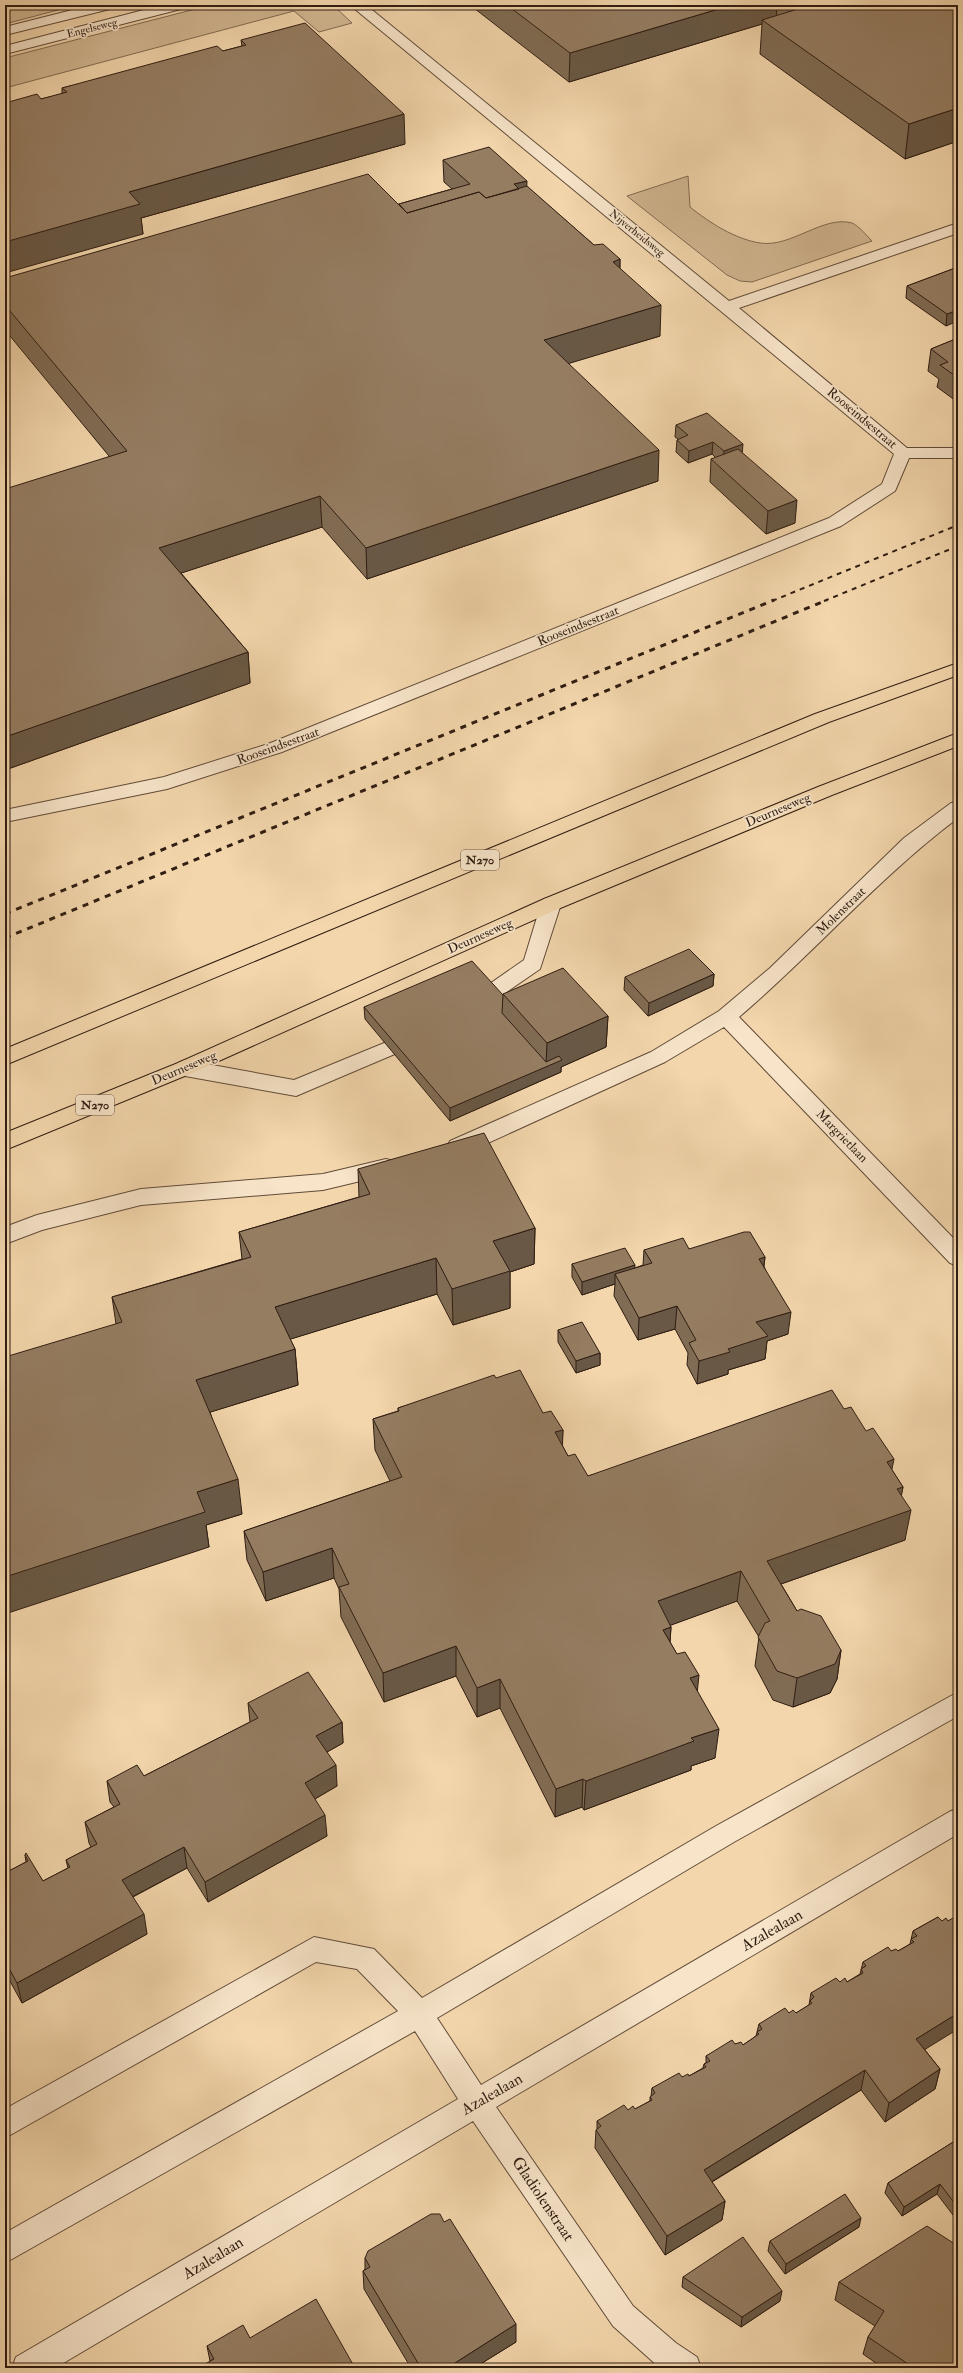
<svg xmlns="http://www.w3.org/2000/svg" width="963" height="2373" font-family="'IM FELL Double Pica',serif">
  <style>
    .green { fill: #d2b792; stroke: #816a52 }
    .lines { fill: none; stroke-linecap: round; stroke-linejoin: round }
    .minor-casing { stroke: #614b38; stroke-width: 2 }
    .major-casing { stroke: #301d12; stroke-width: 2 }
    .minor { fill: #f7e4c9; fill-rule: evenodd }
    .major { fill: #f3d6ac; fill-rule: evenodd }
    .rail-far1 { stroke: #301d12; stroke-width: 2; stroke-dasharray: 5 5; stroke-linecap: butt }
    .rail { stroke: #301d12; stroke-width: 3; stroke-dasharray: 6 6; stroke-linecap: butt }
    .wall { fill: #806c54; stroke: #301d12 }
    .shaded-wall { fill: #685845; stroke: #301d12 }
    .building { fill: #957d62; stroke: #301d12 }
    .labels { text-anchor: middle; dominant-baseline: central; stroke-width: 3.5; stroke-linejoin: round; paint-order: stroke }
    .far-street-label { font-size: 11px; fill: #301d12; stroke: #f7e4c9 }
    .shield { fill: #f7e4c9; stroke: #6c5949; stroke-width: 1 }
    .shield-label { font-size: 12px; font-weight: bold; fill: #301d12 }
    .street-label { font-size: 13px; fill: #301d12; stroke: #f7e4c9 }
    .near-street-label { font-size: 16px; fill: #301d12; stroke: #f7e4c9 }
  </style>
  <rect width="100%" height="100%" fill="#f3d6ac"/>
  <filter id="stains"><feTurbulence type="fractalNoise" baseFrequency=".005" numOctaves="4"/><feColorMatrix values="0 0 0 0 .2 0 0 0 0 .09 0 0 0 0 .02 0 0 0 .5 -.17"/></filter>
  <radialGradient id="worn" r=".72"><stop offset=".6" stop-color="#630" stop-opacity="0"/><stop offset="1" stop-color="#630" stop-opacity=".3"/></radialGradient>
  <!-- green -->
  <path class="green" d="M5,5H77L5,24Z
    M211,5H333L352,23L319,32L294,11L5,88V58Z
    M688,176L690,207C710,223 735,239 760,243C791,248 823,215 852,223C859,226 867,236 872,241L752,282L740,281L727,275L627,196Z"/>
  <g class="lines">
    <defs>
      <path id="minor" d="M92,5H116L114,8L5,35V27Z
        M163,5H187L185,8L5,54V46Z
        M350,5H366L729,301L958,223V233L739,308L907,448H958V458H909L895,491L841,526L282,752L167,789L5,822V810L164,777L268,744L829,518L882,484L894,454Z
        M958,802V818C879,877 814,953 739,1017L958,1243V1266L950,1263L724,1027L665,1062L466,1153L458,1155L450,1153L447,1147L450,1141L651,1052L719,1011L770,968L904,838L951,803Z
        M551,897L558,899L561,904L540,969L479,1011L472,1013L465,1011L462,1006L465,1001L524,960L541,904L544,899Z
        M416,1030L423,1032L426,1037L423,1042L296,1096L185,1076L178,1073L174,1068L178,1063L185,1060L294,1080Z
        M386,1159L394,1161L397,1167L394,1173L323,1190L141,1205L42,1230L5,1244V1227L37,1215L141,1189L323,1174Z
        M958,1692V1716L734,1842L437,2018L481,2085L949,1812L958,1808V1834L496,2107L633,2306L676,2343L697,2357L701,2368H660L613,2326L473,2121L55,2368H12L16,2357L458,2099L415,2031L5,2263V2233L398,2011L357,1969L316,1962L5,2138V2109L314,1937L374,1949L422,1998L716,1826Z"/>
      <path id="major" d="M958,663V675L829,722L5,1065V1049L815,714Z
        M958,733V746L832,795L558,909L192,1073L5,1150V1133L178,1063L544,899L818,787Z"/>
    </defs>
    <!-- minor casing -->
    <use href="#minor" class="minor-casing"/>
    <!-- major casing -->
    <use href="#major" class="major-casing"/>
    <!-- minor -->
    <use href="#minor" class="minor"/>
    <!-- major -->
    <use href="#major" class="major"/>
    <!-- rail-far1 -->
    <path class="rail-far1" d="M772,601L958,525
      M824,601L958,546"/>
    <!-- rail -->
    <path class="rail" d="M5,914L774,600
      M5,938L827,600"/>
  </g>
  <!-- wall -->
  <path class="wall" d="M470,5H958V141L905,159L760,54L762,24L569,82Z
    M241,40L405,144L141,218L143,234L41,99L62,94V88L223,51L242,46Z
    M443,160L527,187L594,245L620,259V269L660,336L568,363L658,481L367,579L322,527L181,573L248,652L250,683L5,770L109,456L5,330V278L399,204L452,189L444,182Z
    M958,267L946,326L906,298L907,286Z
    M958,338V401H956L937,387L939,379L928,371L931,349Z
    M676,425L742,453L795,523L766,534L710,482L711,459L716,458L712,454L688,463L676,452L677,440L678,439L675,437Z
    M714,974L713,986L648,1016L624,990L625,977Z
    M503,994L608,1016L606,1047L561,1067V1072L450,1121L365,1019L364,1007L503,995Z
    M358,1169L535,1228L534,1264L510,1272V1308L453,1325L437,1294L290,1339L295,1349L298,1385L210,1412L242,1514L206,1525L209,1547L116,1324L112,1297L242,1259L239,1232L359,1197Z
    M689,1249L765,1257L764,1266L788,1334L767,1341L765,1359L728,1370V1374L697,1384L687,1365L688,1353L675,1329L638,1340L614,1296L615,1284L582,1295L572,1277V1264L635,1268L643,1265L644,1250Z
    M558,1330L600,1353V1365L576,1373L558,1342Z
    M496,1378L543,1413L563,1430L562,1445L568,1456L588,1476L844,1409L892,1470L903,1487L901,1496L905,1540L781,1584L797,1611L841,1650L837,1679L830,1693L793,1707L773,1700L755,1666L759,1637L737,1601L670,1625L671,1627L670,1642L697,1690L715,1758L691,1766V1770L584,1810L582,1807L555,1817L500,1708L477,1717L456,1676L384,1702L341,1617L339,1589L334,1578L266,1601L247,1560L244,1531L390,1481L375,1450L373,1419L398,1411V1408Z
    M248,1703L342,1722L343,1743L327,1752L337,1786L315,1799L327,1836L208,1902L187,1868L133,1897L147,1934L22,2003L5,1972V1873L26,1862L25,1855L43,1881L68,1868L66,1860L91,1847L89,1843L85,1822L114,1807L110,1802L107,1781L144,1776L250,1722Z
    M938,1917L925,2050L940,2069L935,2089L885,2122L861,2090L712,2182L725,2201L722,2220L665,2255L595,2148L596,2130L597,2129V2121L628,2110L635,2109L650,2101V2097L651,2096L652,2088L682,2077L689,2076L703,2068L704,2064L706,2063V2056L735,2044L743,2045L756,2036L759,2024L789,2013H796L809,2005L811,1993L840,1982H847L860,1974L863,1962L891,1951H898L910,1944L913,1931Z
    M958,2139V2212L953,2215L937,2194L902,2216L885,2193L888,2183Z
    M859,2227L785,2274L768,2251L770,2241Z
    M958,2246V2368H883L863,2354L868,2337L875,2326L835,2300L839,2282Z
    M365,2258L516,2342L474,2368H411L364,2289L363,2271L365,2269Z
    M683,2277L780,2301L741,2327L682,2287Z
    M250,2338L210,2361L207,2346Z"/>
  <!-- shaded-wall -->
  <path class="shaded-wall" d="M732,5H777L776,20H762V24L569,82L570,53Z
    M958,108V141L905,159L909,124Z
    M404,114L405,144L141,218L143,234L5,273V242L129,192Z
    M527,181L526,202L514,184Z
    M620,259L619,290L613,262Z
    M661,305L660,336L544,371V340Z
    M958,310V321L946,326L947,314Z
    M958,390V401H956Z
    M713,442L712,454L688,463L689,451Z
    M743,444L742,456L723,463L724,451Z
    M659,450L658,481L367,579L366,548Z
    M320,496L322,527L163,579L159,548Z
    M797,500L795,523L766,534L768,511Z
    M248,652L250,683L5,770V737Z
    M714,974L713,986L648,1016L649,1003Z
    M608,1016L606,1047L561,1067V1072L450,1121V1108L546,1066L547,1043Z
    M535,1228L534,1264L510,1272V1308L453,1325L452,1289L493,1241Z
    M765,1257L762,1280L759,1259Z
    M436,1258L437,1294L278,1343L275,1307Z
    M635,1265L634,1278L615,1274V1284L582,1295V1282Z
    M677,1306L675,1329L638,1340L639,1318Z
    M791,1312L788,1334L767,1341L765,1359L728,1370V1374L697,1384L699,1361L728,1349L756,1322Z
    M295,1349L298,1385L201,1415L196,1380Z
    M600,1353V1365L576,1373V1361Z
    M563,1430L562,1460L555,1432Z
    M894,1459L888,1489L887,1462Z
    M238,1479L242,1514L206,1525L209,1547L5,1614V1577L197,1492Z
    M903,1487L898,1514L911,1510L905,1540L764,1590L767,1561L897,1489Z
    M332,1548L334,1578L266,1601L263,1572Z
    M741,1571L737,1601L655,1631L658,1601Z
    M671,1627L669,1656L663,1630Z
    M456,1646V1676L384,1702L383,1673Z
    M841,1650L837,1679L830,1693L793,1707L797,1678Z
    M699,1675L696,1704L690,1678Z
    M500,1679V1708L477,1717V1688Z
    M342,1722L343,1743L318,1757L316,1736Z
    M719,1729L715,1758L691,1766V1770L584,1810L586,1781L691,1738Z
    M336,1765L337,1786L306,1804L305,1783Z
    M583,1779L582,1807L555,1817L556,1789Z
    M325,1815L327,1836L208,1902L205,1882Z
    M184,1847L187,1868L126,1900L122,1880Z
    M144,1914L147,1934L22,2003L17,1983Z
    M958,2013V2029L911,2058L916,2039Z
    M940,2069L935,2089L885,2122L889,2103Z
    M865,2070L861,2090L701,2188L704,2170Z
    M940,2184L937,2194L902,2216L904,2207Z
    M725,2201L722,2220L665,2255L667,2236Z
    M958,2204V2212L953,2215L956,2205Z
    M861,2218L859,2227L785,2274L786,2264Z
    M782,2291L780,2301L741,2327L742,2317Z
    M516,2324V2342L474,2368H447Z"/>
  <!-- building -->
  <path class="building" d="M507,5H732L570,53Z
    M798,5H811L802,8Z
    M811,5H958V108L909,124L762,20Z
    M305,23L404,114L129,192L140,204L5,242V103L37,94L41,99L67,92L62,88L217,46L223,51L246,45L241,40Z
    M489,147L527,181L514,184L519,189L486,198L479,192L407,213L399,204L470,184L443,160Z
    M368,174L407,213L479,192L486,198L527,186L594,245L603,244L620,259L613,262L661,305L544,340L659,450L366,548L320,496L159,548L248,652L5,737V489L127,451L5,305V278Z
    M958,267V310L947,314L907,286Z
    M958,338V378L940,365L948,362L931,349Z
    M707,413L743,444L724,451L713,442L689,451L677,440L688,435L676,425Z
    M738,449L797,500L768,511L711,459Z
    M689,949L714,974L649,1003L625,977Z
    M472,961L503,995L502,1013L546,1062L559,1056L562,1060L450,1108L364,1007Z
    M563,968L608,1016L547,1043L503,994Z
    M484,1133L535,1228L493,1241L510,1271L452,1289L436,1258L275,1307L295,1349L196,1380L238,1479L197,1492L205,1512L5,1577V1357L122,1322L112,1297L251,1257L239,1232L370,1194L358,1169Z
    M744,1232H750L765,1257L759,1259L791,1312L756,1322L768,1336L728,1349L730,1352L699,1361L689,1343L696,1340L677,1306L639,1318L615,1274L652,1263L644,1250L683,1238L689,1249Z
    M625,1248L635,1265L582,1282L572,1264Z
    M582,1322L600,1353L576,1361L558,1330Z
    M520,1370L543,1413L551,1411L563,1430L555,1432L568,1456L575,1454L588,1476L832,1390L844,1409L851,1407L866,1431L873,1428L894,1459L887,1462L903,1487L897,1489L911,1510L767,1561L797,1611L801,1609L821,1616L841,1650L835,1664L797,1678L777,1671L758,1637L765,1623L770,1621L741,1571L658,1601L671,1627L663,1630L677,1654L685,1652L699,1675L690,1678L719,1729L691,1738L694,1741L586,1781L583,1779L556,1789L500,1679L477,1688L456,1646L383,1673L339,1587L349,1584L332,1548L263,1572L244,1531L402,1477L373,1419L399,1411L398,1408L494,1375L496,1378Z
    M308,1672L342,1722L316,1736L336,1765L305,1783L325,1815L205,1882L184,1847L122,1880L144,1914L17,1983L5,1961V1873L28,1861L25,1855L26,1853L43,1881L70,1867L66,1860L97,1844L85,1822L120,1804L107,1781L137,1765L144,1776L258,1718L248,1703Z
    M958,1915V2013L916,2039L940,2069L889,2103L865,2070L704,2170L725,2201L667,2236L596,2130L601,2126L597,2121L624,2105L628,2110L633,2106L635,2109L652,2100L650,2097L655,2093L652,2088L679,2073L682,2077L688,2074L689,2076L706,2067L704,2064L710,2061L706,2056L732,2040L735,2044L741,2042L743,2045L759,2034L757,2032L762,2029L759,2024L785,2008L789,2013L793,2010L796,2013L812,2003L810,2001L814,1997L811,1993L836,1978L840,1982L845,1978L847,1982L863,1973L861,1969L866,1966L863,1962L888,1947L891,1951L896,1949L898,1951L914,1942L911,1939L917,1936L913,1931L938,1917L942,1921L946,1918L948,1921Z
    M958,2139V2204L956,2205L940,2184L904,2207L888,2183Z
    M845,2194L861,2218L786,2264L770,2241Z
    M431,2214H440L444,2222L450,2219L516,2324L447,2368H421L363,2271L370,2267L365,2258L368,2251Z
    M927,2226L958,2246V2368H914L868,2337L884,2311L839,2282Z
    M743,2237L782,2291L742,2317L683,2277Z
    M316,2299L355,2368H198L214,2359L207,2346L243,2325L250,2338Z"/>
  <g class="labels">
    <!-- far-street labels -->
    <g class="far-street-label">
      <text transform="translate(92 28) rotate(-14)">Engelseweg</text>
      <text transform="translate(637 233) rotate(39)">Nijverheidsweg</text>
    </g>
    <!-- shield labels -->
    <g class="shield">
      <rect x="461" y="850" width="38" height="20" rx="3"/>
      <rect x="76" y="1095" width="38" height="20" rx="3"/>
    </g>
    <g class="shield-label">
      <text x="480" y="860">N270</text>
      <text x="95" y="1105">N270</text>
    </g>
    <!-- street labels -->
    <g class="street-label">
      <text transform="translate(862 418) rotate(40)">Rooseindsestraat</text>
      <text transform="translate(578 626) rotate(-22)">Rooseindsestraat</text>
      <text transform="translate(278 746) rotate(-20)">Rooseindsestraat</text>
      <text transform="translate(778 810) rotate(-23)">Deurneseweg</text>
      <text transform="translate(841 911) rotate(-44)">Molenstraat</text>
      <text transform="translate(480 936) rotate(-24)">Deurneseweg</text>
      <text transform="translate(184 1068) rotate(-23)">Deurneseweg</text>
      <text transform="translate(842 1136) rotate(46)">Margrietlaan</text>
    </g>
    <!-- near-street labels -->
    <g class="near-street-label">
      <text transform="translate(772 1930) rotate(-30)">Azalealaan</text>
      <text transform="translate(492 2094) rotate(-30)">Azalealaan</text>
      <text transform="translate(543 2199) rotate(56)">Gladiolenstraat</text>
      <text transform="translate(213 2258) rotate(-31)">Azalealaan</text>
    </g>
  </g>
  <!-- margin -->
  <rect width="963" height="2373" fill="none" stroke="#f3d6ac" stroke-width="20"/>
  <rect x="6" y="6" width="951" height="2361" fill="none" stroke="#301d12" stroke-width="2"/>
  <rect x="10" y="10" width="943" height="2353" fill="none" stroke="#301d12"/>
  <rect width="100%" height="100%" filter="url(#stains)"/>
  <rect width="100%" height="100%" fill="url(#worn)"/>
</svg>
